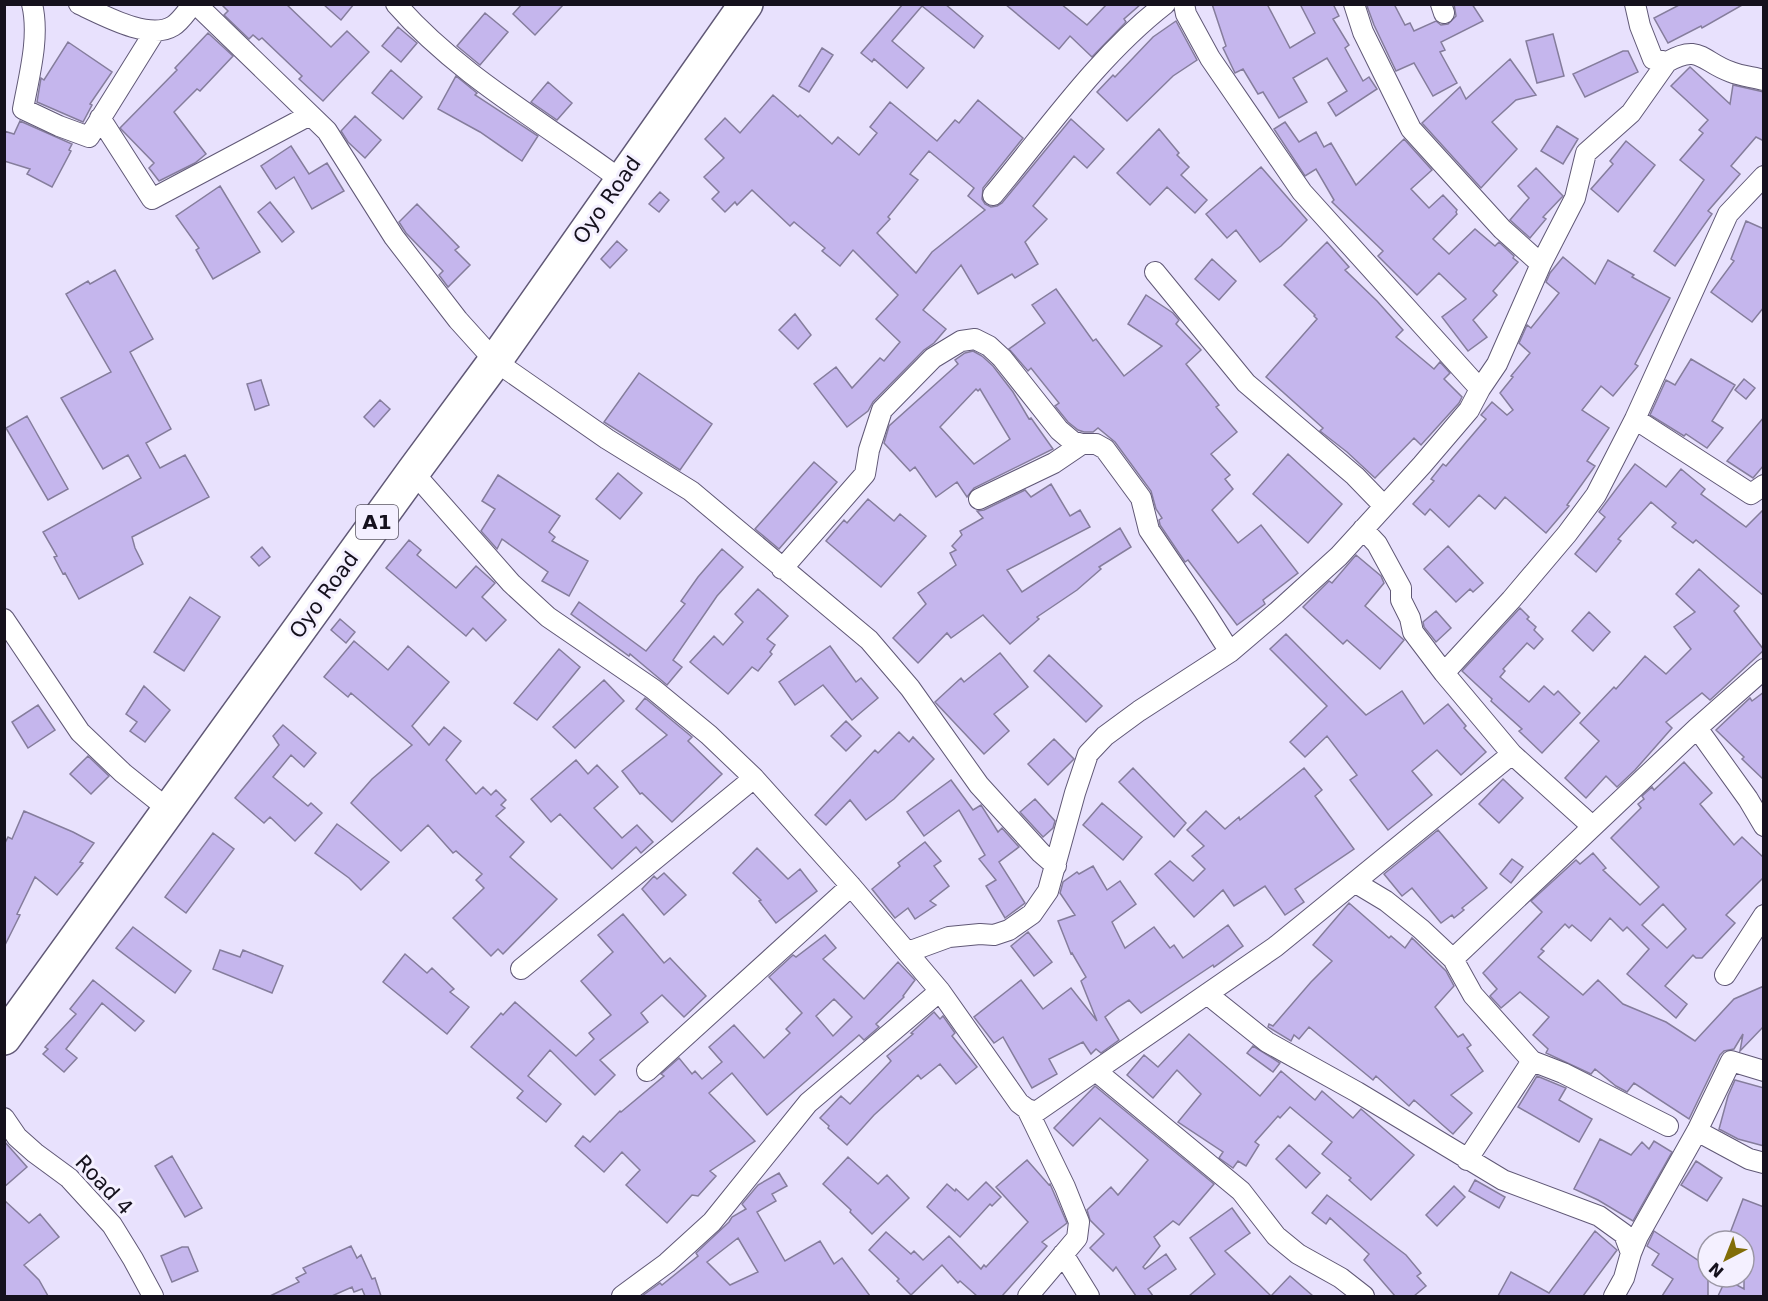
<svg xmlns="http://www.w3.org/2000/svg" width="1768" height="1301" font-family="'DejaVu Sans',sans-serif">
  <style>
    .building { fill: #c5b6ed; stroke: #857d9c; stroke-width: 1.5; fill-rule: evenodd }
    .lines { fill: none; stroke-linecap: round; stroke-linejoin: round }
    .minor-casing { stroke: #605876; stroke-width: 22 }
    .trunk-casing { stroke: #605876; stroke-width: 36 }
    .minor { stroke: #fff; stroke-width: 20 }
    .trunk { stroke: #fff; stroke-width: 33 }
    .labels { text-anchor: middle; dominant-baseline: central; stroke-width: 6; stroke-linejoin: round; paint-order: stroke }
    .shield { fill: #f4f0ff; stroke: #585461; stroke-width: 1.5 }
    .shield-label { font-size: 20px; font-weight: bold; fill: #15111d }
    .street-label { font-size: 21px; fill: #15111d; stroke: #f4f0ff }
  </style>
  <rect width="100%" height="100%" fill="#e8e1fd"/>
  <!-- building -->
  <path class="building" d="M221,4H286L331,47L347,31L369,52L323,101L299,79L302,76L262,38L259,40L253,35L249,39L224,15L228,11Z
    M323,4H354L341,20Z
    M522,4H564L535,35L513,14Z
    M903,4H945L983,36L974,48L922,6L892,41L924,68L907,88L874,59L872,62L861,53Z
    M1005,4H1061L1087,25L1107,4H1141L1124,19L1126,22L1092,57L1070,36L1059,49Z
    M1212,4H1267L1290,48L1315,33L1300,4H1333L1339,16L1333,19L1349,45L1345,48L1363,81L1369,77L1377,89L1336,116L1328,103L1347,91L1327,58L1293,78L1307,102L1279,118L1263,92L1258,94L1243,69L1235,73L1223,48L1226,46Z
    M1371,4H1394L1405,25L1410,23L1414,31L1436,21L1441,25L1448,24L1456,16L1454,4H1472L1483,21L1441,42L1445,50L1440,52L1457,83L1433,96L1414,63L1396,71L1374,25L1367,6Z
    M1681,4H1744L1702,28L1701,26L1668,43L1654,18Z
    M485,13L508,32L480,65L457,46Z
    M1176,21L1197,60L1173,76L1127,121L1097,92L1113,75L1115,77L1153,37Z
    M398,27L417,43L401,62L382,46Z
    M208,33L233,56L200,91L197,89L174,112L206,154L195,163L159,181L149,168L154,163L120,128L177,70L175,68Z
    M1553,34L1564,76L1537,83L1526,41Z
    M68,42L112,72L90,104L92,105L83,122L37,102L41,78L44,80Z
    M822,48L833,55L809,92L799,86Z
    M1623,51H1628L1638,72L1585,97L1573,74Z
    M1510,59L1536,95L1516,100L1492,122L1517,149L1481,188L1422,123L1460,87L1466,99Z
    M1690,67L1730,104L1733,85L1764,92V141L1756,137L1731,166L1740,174L1708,211L1712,214L1675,266L1654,251L1704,180L1680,160L1703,133L1699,130L1708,120L1671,86Z
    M391,70L422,97L403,119L372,93Z
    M456,76L477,93L475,95L538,136L522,161L480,132L438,109Z
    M548,82L572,103L557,120L531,102Z
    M773,95L798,117L800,115L832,144L838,137L859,155L877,133L870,127L890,102L937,141L955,120L959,123L978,100L1023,138L983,188L982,199L985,204L991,207L997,206L1002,203L1071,119L1104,149L1087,168L1074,156L1033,206L1047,219L1025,242L1038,264L1015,278L1012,274L978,294L961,265L923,310L946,329L934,343L924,350L873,402L868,411L847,427L814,384L836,367L852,388L880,358L884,361L900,342L876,319L898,295L853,250L840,266L822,251L825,248L794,222L790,226L752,190L737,205L735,202L725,212L712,199L719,192L704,177L724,158L705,139L725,118L740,133ZM929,151L974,188L968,196L985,210L932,252L916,273L877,233L890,219L888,217L918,180L910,174Z
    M355,116L381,140L365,158L348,142L341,131Z
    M20,121L72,144L69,150L71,151L52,187L27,174L30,169L4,161V131L14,134Z
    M1285,122L1299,142L1316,132L1324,147L1331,143L1356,185L1404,139L1432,170L1411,189L1429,208L1443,195L1457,210L1456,212L1457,214L1433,239L1449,254L1475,229L1495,246L1499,242L1514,256L1513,258L1518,262L1493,291L1497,295L1473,320L1487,337L1468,351L1442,317L1466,299L1439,273L1417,295L1378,256L1383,251L1332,202L1334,200L1316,169L1305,176L1274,129Z
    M1557,126L1578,139L1563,164L1541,151Z
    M1159,129L1179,153L1177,155L1189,167L1181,175L1207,200L1195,213L1167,187L1150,205L1117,173Z
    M1626,141L1655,165L1618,212L1591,189L1613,164L1610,161Z
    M291,146L309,174L327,163L344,191L312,209L294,177L276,189L261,166Z
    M1261,167L1307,220L1281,246L1260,262L1236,230L1227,238L1206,214Z
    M1536,168L1563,196L1543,217L1546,219L1530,238L1510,220L1529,198L1518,186Z
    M220,186L260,252L213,279L196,250L199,248L176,216Z
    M660,192L669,200L659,212L649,204Z
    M270,202L294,232L282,242L258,212Z
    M417,204L459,247L455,250L470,265L448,287L439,275L443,271L406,233L399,222Z
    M1746,221L1764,229V307L1752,322L1711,292L1734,261L1731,259Z
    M617,241L627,250L610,268L601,259Z
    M1327,242L1349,267L1345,270L1377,301L1403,330L1396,337L1434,369L1440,362L1450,373L1444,379L1462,397L1459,403L1421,445L1414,438L1375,478L1347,452L1320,431L1323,428L1266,377L1317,319L1314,316L1315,315L1284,285Z
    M1563,257L1595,284L1608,260L1634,275L1632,277L1670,298L1635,364L1638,366L1613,396L1601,386L1582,410L1609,428L1587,461L1595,466L1567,505L1569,506L1546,533L1505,497L1495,509L1479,495L1449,527L1430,509L1425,515L1413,504L1434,481L1431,479L1443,464L1446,466L1486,419L1481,415L1492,402L1507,415L1513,410L1500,393L1513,377L1511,376L1530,353L1519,343L1527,325L1531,328L1559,293L1546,282L1550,273Z
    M1212,259L1236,281L1219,300L1195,279Z
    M115,270L153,339L130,352L171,429L146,443L160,468L185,455L209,497L132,537L135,548L143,564L79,599L65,573L63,574L54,557L57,556L43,532L141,478L128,455L103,469L61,398L111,372L66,294L88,281L90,284Z
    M1056,289L1093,341L1096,339L1124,376L1162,346L1128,324L1146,295L1173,313L1179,320L1176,324L1201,350L1186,364L1219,405L1216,407L1237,432L1211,454L1230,475L1225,479L1233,489L1212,510L1238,543L1261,525L1298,573L1263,600L1265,604L1237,625L1188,560L1185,562L1160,525L1159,520L1162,518L1156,509L1151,491L1115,442L1098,428L1093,432H1084L1078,430L1068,422L1055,406L1059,403L1031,368L1028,371L1009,349L1045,323L1032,305Z
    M795,314L811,335L798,349L779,330Z
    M973,351L982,356L993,366L1013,392L1029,419L1031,418L1053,449L974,488L967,497L957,482L936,497L915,467L910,471L884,443L889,426L958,364L955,360L965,353ZM976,389L978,391L980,389L1010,439L974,464L940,427Z
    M1691,359L1735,385L1712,421L1723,428L1707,448L1686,434L1684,436L1650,415L1666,380L1675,385Z
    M639,373L712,424L680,470L604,422Z
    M1744,379L1755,388L1746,399L1735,390Z
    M261,380L269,405L255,410L247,384Z
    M380,400L390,409L374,427L364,417Z
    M27,416L68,489L48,500L6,428Z
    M1764,417V465L1753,478L1727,461Z
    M1288,454L1342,504L1308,543L1253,494Z
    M814,462L837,482L779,549L755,529Z
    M1635,464L1666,487L1681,469L1705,489L1701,494L1746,527L1764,509V596L1696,540L1693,543L1672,527L1676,523L1651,502L1618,539L1621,541L1596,572L1575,554L1605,517L1599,512Z
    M618,473L642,493L620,519L596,499Z
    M498,475L560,516L549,532L555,537L552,541L588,561L569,596L542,581L548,572L502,539L497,549L481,531L495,509L482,501Z
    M1051,484L1070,516L1080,510L1090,527L1007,570L1022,592L1120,528L1131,547L1099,567L1101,569L1077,590L1037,617L1039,619L1010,644L983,615L951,638L947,633L918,663L893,638L926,604L918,593L956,565L950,553L956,550L952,546L962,535L960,531L983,518L977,511L984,510L1025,490L1031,497Z
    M868,499L894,521L900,514L926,536L881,587L826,541L844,520L847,523Z
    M409,540L421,550L417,555L456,588L476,566L495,583L482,597L506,620L486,641L473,628L466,636L386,568Z
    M1448,546L1483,583L1473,592L1470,589L1456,602L1424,569Z
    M262,547L270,557L259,566L251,557Z
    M722,549L743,567L717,596L673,660L682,667L667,685L630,654L629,656L571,614L579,602L646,651L685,604L681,601L698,577Z
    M1356,555L1381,576L1384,583L1365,606L1404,640L1380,669L1347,640L1343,644L1303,607L1329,581L1332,583Z
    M1699,569L1739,606L1734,611L1764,650L1710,700L1702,693L1666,722L1672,728L1635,770L1617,787L1606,776L1586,798L1565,778L1599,741L1580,723L1614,687L1616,689L1645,656L1666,674L1691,649L1674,627L1695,612L1676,594Z
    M758,589L788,616L767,639L775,645L770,652L772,654L758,671L752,667L728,694L690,662L714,636L723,645L743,622L735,614Z
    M190,597L220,617L184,671L154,652Z
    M1520,608L1529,617L1527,619L1536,627L1534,630L1543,639L1534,649L1527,643L1503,669L1505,671L1500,677L1529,702L1544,686L1554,695L1558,691L1580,713L1542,753L1519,731L1522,729L1491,701L1492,699L1462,671Z
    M1436,611L1451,628L1436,642L1424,627L1423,622Z
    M1589,612L1610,632L1593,651L1572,631Z
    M340,619L355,632L346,643L331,630Z
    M1286,634L1366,715L1402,691L1424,724L1448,704L1466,726L1464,728L1486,752L1461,775L1437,750L1412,771L1432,795L1388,830L1350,780L1357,775L1327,736L1305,757L1290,742L1327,706L1270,649Z
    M354,641L388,670L408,646L449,682L412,726L429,745L444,727L461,741L446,760L476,794L483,787L491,795L496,790L506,800L501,805L505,808L496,816L524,842L510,857L557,899L503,954L498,949L491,956L453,918L484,888L476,880L482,874L456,851L453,853L428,825L401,851L351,803L372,779L412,745L351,693L348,697L324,677Z
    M830,646L856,682L861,678L878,698L852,720L823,685L795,705L779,682Z
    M559,649L580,667L537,720L514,703Z
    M1000,653L1028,687L994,714L1009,731L984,754L935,702L961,678L964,682Z
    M1049,655L1102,706L1086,722L1034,671Z
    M604,680L624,701L575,748L553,727Z
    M144,686L170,710L145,742L130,731L137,722L126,714Z
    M1764,692V780L1742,759L1744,757L1716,730L1750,698L1752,701Z
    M645,698L692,737L688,741L722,774L672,822L642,793L640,794L622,771L667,735L636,709Z
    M38,705L55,730L28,748L12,722Z
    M846,721L861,736L846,751L831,736Z
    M283,725L316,753L304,767L291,755L273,777L308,806L311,803L322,813L295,841L270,817L264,823L235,798L279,745L273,736Z
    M899,732L909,742L913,737L934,759L894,799L866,820L850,800L826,825L815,815L875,750L878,753Z
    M1054,739L1074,759L1048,785L1028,764Z
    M88,756L109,776L91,794L70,774Z
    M576,760L588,774L597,765L618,787L594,808L622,838L637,825L653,842L641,853L636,847L612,869L560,814L551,822L531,799Z
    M1684,762L1712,793L1700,804L1734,845L1742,837L1764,858V877L1726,915L1735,923L1702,958H1696L1693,955L1665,986L1687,1004L1676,1018L1627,974L1649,949L1627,927L1623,931L1610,918L1591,941L1572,925L1569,928L1565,924L1541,949L1544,951L1538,957L1583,995L1598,980L1623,1004L1666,1022L1695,1041L1734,999L1764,986V1026L1740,1051L1743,1034L1734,1049L1724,1051L1720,1055L1689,1119L1634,1083L1627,1092L1616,1086L1595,1069L1591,1074L1546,1053L1548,1049L1533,1035L1549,1017L1520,992L1501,1008L1490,996L1497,989L1483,973L1542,912L1531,901L1576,860L1580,864L1593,853L1606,868L1603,870L1640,905L1659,887L1611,838L1641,808L1638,804L1644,799L1642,796L1652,787L1654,790ZM1663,904L1686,929L1667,948L1642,925Z
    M1133,768L1186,823L1174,837L1119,782Z
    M1304,768L1322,790L1315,796L1354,849L1295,889L1304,902L1285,915L1265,886L1234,906L1223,890L1194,917L1155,874L1170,861L1193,881L1205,869L1192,856L1204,846L1187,830L1206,811L1225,829L1239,817L1240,820Z
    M1503,779L1523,798L1499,823L1479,804Z
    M951,780L973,810L981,805L998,832L1002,828L1019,847L999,862L1025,903L1005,918L986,886L996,880L979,859L985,855L959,810L924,836L907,812Z
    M1035,799L1055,821L1053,828L1043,837L1020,812Z
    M1102,803L1142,837L1123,860L1083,825Z
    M24,811L73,832L94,843L80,862L83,863L57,895L35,877L17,914L20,915L4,947V845L8,837L12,839Z
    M337,824L389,862L361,890L349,878L315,853Z
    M1438,830L1487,888L1462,908L1464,910L1454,918L1452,915L1441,923L1412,888L1402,896L1384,874Z
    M213,833L234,849L186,913L165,897Z
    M925,842L941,861L934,866L949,886L930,901L936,905L915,919L908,908L895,918L872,889L900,866L898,863Z
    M757,848L788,879L800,869L817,891L776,923L759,901L761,900L733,873Z
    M1512,859L1523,867L1511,883L1500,874Z
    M1093,866L1107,890L1120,881L1136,904L1112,922L1125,948L1154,927L1170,948L1174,945L1183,958L1228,925L1243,946L1214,967L1213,965L1141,1013L1129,1000L1118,1007L1105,1017L1119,1040L1101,1053L1096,1049L1091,1054L1083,1042L1049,1059L1057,1074L1032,1088L1003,1037L994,1043L974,1017L1021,980L1043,1009L1071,988L1097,1021L1081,981L1086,977L1072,953L1071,954L1058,921L1075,915L1060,893L1063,882L1077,872L1079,874Z
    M664,873L686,895L664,915L642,889L654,876L657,879Z
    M1349,903L1389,938L1391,936L1405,948L1412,938L1446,971L1454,986L1435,1007L1458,1037L1463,1034L1471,1045L1467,1048L1483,1071L1451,1095L1472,1113L1453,1134L1414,1100L1409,1106L1376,1076L1373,1080L1309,1027L1299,1039L1294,1035L1291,1041L1268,1027L1269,1024L1273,1026L1311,982L1332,961L1313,945Z
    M623,914L664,963L670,958L706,996L684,1017L662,995L641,1013L648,1022L600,1060L615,1075L595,1095L550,1050L528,1076L561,1104L546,1122L517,1098L523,1091L471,1047L501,1013L503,1015L515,1002L576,1056L594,1039L589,1033L611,1015L581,981L613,952L598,935Z
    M133,927L191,971L175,993L116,948Z
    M1028,932L1052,962L1034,976L1011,946Z
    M825,935L836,948L823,959L864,999L898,962L915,980L903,996L904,997L876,1024L879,1027L864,1040L859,1035L767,1115L732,1073L709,1093L755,1141L710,1171L716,1176L698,1196L692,1195L667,1223L626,1185L640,1170L622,1152L604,1172L575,1146L583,1136L590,1142L620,1111L621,1112L664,1076L661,1074L679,1058L692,1074L695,1071L702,1079L722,1062L709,1047L734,1025L764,1058L790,1033L786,1029L802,1013L769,977L793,955L796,957ZM834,999L852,1017L833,1036L816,1016Z
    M220,950L240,957L243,950L283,966L272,993L213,969Z
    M405,954L427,973L432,968L454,989L450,992L469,1007L447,1034L383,982Z
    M93,980L144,1021L135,1031L102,1003L66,1049L77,1058L64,1072L43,1054L48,1049L45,1047L76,1014L70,1009Z
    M934,1012L940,1019L943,1016L955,1033L952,1036L977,1067L956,1084L940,1064L921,1079L918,1075L874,1115L847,1145L828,1128L829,1126L820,1118L841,1096L850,1104L891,1061L887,1056L913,1034L911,1033Z
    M1189,1034L1260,1096L1281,1071L1315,1100L1322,1091L1353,1118L1361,1109L1414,1155L1371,1200L1349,1180L1351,1178L1322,1154L1332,1142L1290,1107L1280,1118L1278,1116L1255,1142L1259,1145L1246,1166L1238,1161L1233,1168L1219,1158L1223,1152L1178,1122L1201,1094L1177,1070L1153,1098L1127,1075L1144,1055L1158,1067Z
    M1253,1046L1280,1063L1273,1072L1247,1053Z
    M1537,1076L1566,1088L1559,1100L1592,1119L1579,1142L1518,1107Z
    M1735,1080L1764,1088V1146L1738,1139L1719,1129L1728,1096Z
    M1095,1086L1214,1184L1179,1225L1173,1221L1154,1237L1160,1246L1143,1267L1145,1269L1166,1254L1176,1269L1148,1289L1153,1296H1136L1116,1267L1113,1271L1090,1248L1104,1234L1090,1220L1087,1210L1111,1187L1118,1195L1148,1160L1100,1118L1073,1146L1054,1128Z
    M1600,1139L1631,1155L1642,1142L1649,1149L1654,1141L1672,1152L1633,1221L1598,1200L1574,1189Z
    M4,1141L27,1167L4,1187Z
    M1289,1145L1320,1173L1306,1188L1276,1159Z
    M172,1156L202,1208L185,1217L155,1166Z
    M848,1157L878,1184L887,1175L909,1198L872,1234L850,1212L851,1210L823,1184Z
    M1027,1160L1049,1185L1050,1184L1067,1223L1042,1242L1047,1246L1002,1296H977L960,1281L958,1283L942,1265L911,1295L897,1281L899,1279L869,1250L886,1232L911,1254L914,1251L923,1260L949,1236L981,1269L984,1265L986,1267L1028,1222L996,1187Z
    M1696,1161L1722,1178L1707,1201L1681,1185Z
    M779,1173L787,1186L772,1194L776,1201L757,1212L785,1261L820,1241L834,1264L842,1258L870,1296H642L660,1283L662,1285L698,1256L696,1253L729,1222L732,1217L746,1209L742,1204L758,1185ZM738,1238L758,1272L730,1285L707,1262Z
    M1475,1180L1505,1197L1499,1208L1469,1191Z
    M986,1182L1001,1197L992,1206L990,1204L960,1237L927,1207L947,1184L955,1191L956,1189L968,1200Z
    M1454,1186L1465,1197L1437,1226L1426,1215Z
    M1327,1195L1406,1255L1421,1273L1417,1276L1426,1286L1414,1296H1395L1364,1260L1369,1254L1330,1218L1326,1224L1312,1213Z
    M1743,1199L1764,1207V1296H1718L1726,1279L1744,1289V1241H1727Z
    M4,1200L29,1223L40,1214L59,1237L24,1265L39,1280L48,1296H4Z
    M1232,1208L1250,1233L1225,1251L1271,1296L1290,1276L1313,1296H1189L1215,1274L1190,1238Z
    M1595,1231L1617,1250L1583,1296H1498L1511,1272L1549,1293Z
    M1654,1231L1708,1267V1296H1662L1673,1279L1652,1265L1659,1254L1647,1246Z
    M351,1246L357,1258L361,1255L372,1279L375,1278L381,1296H365L362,1289L354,1292L352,1287L332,1296H270L299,1282L296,1278L306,1273L303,1268Z
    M182,1247H188L198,1271L172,1282L161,1256Z"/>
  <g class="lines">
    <defs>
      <path id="minor" d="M32,4C40,37 29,76 23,109L59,126L89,137L155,31
        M79,4C103,15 149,41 173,26C181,21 187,11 193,4
        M196,4L327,131L394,237L458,320L495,361L607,439L691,491L869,640L910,688L979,785L1041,853L1056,866
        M396,4C459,76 545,123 621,180
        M1184,4L1186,14L1210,58L1302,192L1480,389
        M1354,4L1363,32L1411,129L1502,229L1541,264
        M1441,4L1444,13
        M1635,4L1640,26L1653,59L1667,62C1700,43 1702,62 1731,72C1741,76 1753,77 1764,80
        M100,118L152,199L310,115
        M993,195C1047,130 1098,56 1165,4
        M1155,272L1246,383L1355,476L1384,506
        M1635,419L1751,494L1764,485
        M413,472L511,583L548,617L653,689L709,735L754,778L851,886L940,991L1019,1103L1027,1109L1036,1112L1275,947L1512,754
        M979,499L1054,463L1082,444
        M1363,529L1377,544L1401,588V600L1410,618L1413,632L1444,673L1512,754L1592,826
        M782,569L865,474L869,450L882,410L933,358L961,341L975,339L989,346L1002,358L1059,430L1072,441L1082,444H1096L1105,449L1141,498L1149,530L1204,611L1230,652
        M4,619L80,732L123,773L169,810
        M1444,673L1511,600L1567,534L1596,495L1635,419L1728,214L1764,176
        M1697,728L1748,799L1764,826
        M1356,883L1386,901L1421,929L1453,959L1473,995L1532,1061L1563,1073L1668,1126
        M908,952L949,937L980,934L994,935L1009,930L1032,914L1048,891L1075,793L1088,754L1105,736L1139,711L1230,652L1276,613L1339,556L1422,465L1469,410L1480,389L1497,364L1541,264L1575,198L1586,153L1631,113L1667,62
        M1453,959L1697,728L1764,669
        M521,969L754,778
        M1725,975L1764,915
        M1207,994L1267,1042L1357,1092L1503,1180L1599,1216L1624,1234L1631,1253L1624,1278L1614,1296
        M647,1071L851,886
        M1096,1071L1241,1191L1276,1236L1298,1254L1341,1278L1364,1296
        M1027,1109L1065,1187L1079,1222L1077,1238L1028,1296
        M4,1118L17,1137L35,1153L69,1178L112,1225L133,1259L153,1296
        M1697,1131L1749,1159L1764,1163
        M1467,1160L1532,1061
        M1631,1253L1638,1236L1697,1131L1731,1061L1764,1071
        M1063,1254L1089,1296
        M622,1296L667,1263L712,1222L808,1103L940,991"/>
      <path id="trunk" d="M4,1038L413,472L495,361L746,4"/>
    </defs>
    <!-- minor casing -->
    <use href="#minor" class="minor-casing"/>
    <!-- trunk casing -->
    <use href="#trunk" class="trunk-casing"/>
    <!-- minor -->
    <use href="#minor" class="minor"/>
    <!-- trunk -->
    <use href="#trunk" class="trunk"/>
  </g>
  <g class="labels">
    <!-- shield labels -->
    <rect class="shield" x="356" y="505" width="42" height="34" rx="4.5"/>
    <g class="shield-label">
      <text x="377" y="522">A1</text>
    </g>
    <!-- street labels -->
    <g class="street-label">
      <text transform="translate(607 200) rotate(-55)">Oyo Road</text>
      <text transform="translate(324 595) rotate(-54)">Oyo Road</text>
      <text transform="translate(104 1185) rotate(47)">Road 4</text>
    </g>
  </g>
  <!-- border -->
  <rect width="1768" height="1301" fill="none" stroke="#15111d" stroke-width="12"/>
  <!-- north arrow -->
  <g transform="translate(1726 1259) rotate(222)"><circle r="28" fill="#f4f0ff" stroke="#9b97a5" stroke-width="1.5"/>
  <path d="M0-4.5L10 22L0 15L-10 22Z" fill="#826d08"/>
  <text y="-9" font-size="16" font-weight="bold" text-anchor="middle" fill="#15111d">N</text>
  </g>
</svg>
